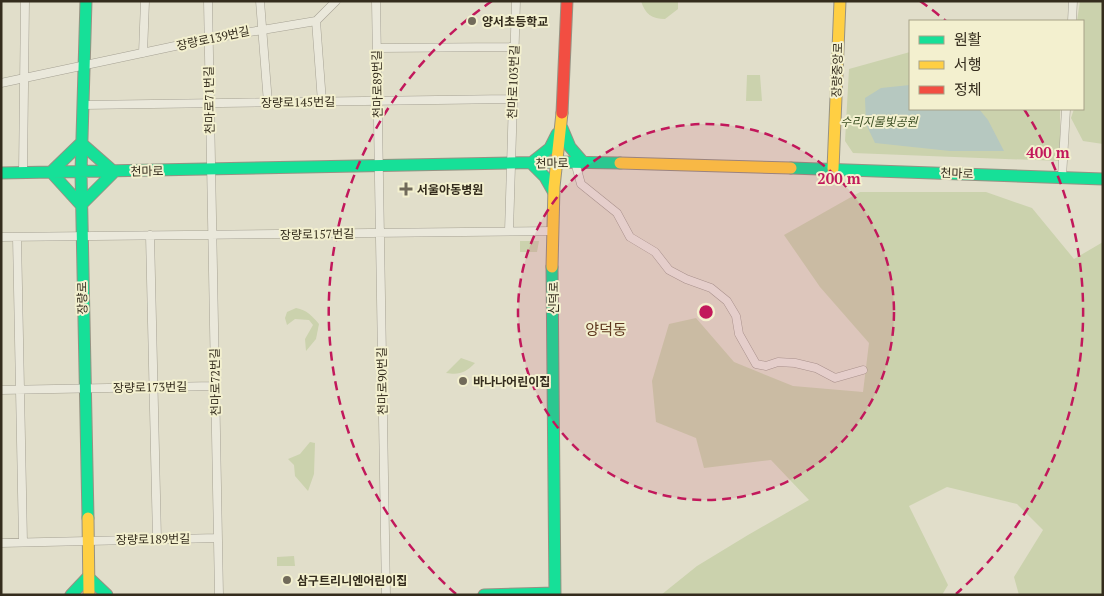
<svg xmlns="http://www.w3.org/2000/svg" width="1104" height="596" font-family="'PT Serif','Noto Sans KR',serif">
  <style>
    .green { fill: #cbd2ad }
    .water { fill: #b6c8c0 }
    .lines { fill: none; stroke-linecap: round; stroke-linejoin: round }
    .street-casing { stroke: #a6a294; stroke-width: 9 }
    .fast-casing { stroke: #969283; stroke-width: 13 }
    .slow-casing { stroke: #969283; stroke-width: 13 }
    .jam-casing { stroke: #969283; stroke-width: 13 }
    .street { stroke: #eae8db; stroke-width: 8 }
    .fast { stroke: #16e098; stroke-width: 11 }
    .slow { stroke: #ffcf43; stroke-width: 11 }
    .jam { stroke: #f24e42; stroke-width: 11 }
    .ring { fill: none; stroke: #c2185b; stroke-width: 2.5; stroke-dasharray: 9 6 }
    .poi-dot { fill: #716a5a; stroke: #f3f0cf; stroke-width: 2 }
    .labels { text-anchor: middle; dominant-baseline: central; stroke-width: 4; stroke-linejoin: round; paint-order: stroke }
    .poi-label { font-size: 12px; font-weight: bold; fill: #342c1d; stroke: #f3f0cf; text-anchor: start }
    .street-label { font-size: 12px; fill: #342c1d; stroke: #f3f0cf }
    .park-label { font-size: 12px; font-style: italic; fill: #3c4f24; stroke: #f3f0cf }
    .quarter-label { font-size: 15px; fill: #5e371e; stroke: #f3f0cf }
    .centre { fill: #c2185b; stroke: #f3f0cf; stroke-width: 2.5 }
    .ring-label { font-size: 15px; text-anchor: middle; font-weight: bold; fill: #c2185b; stroke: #f3f0cf; stroke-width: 4; stroke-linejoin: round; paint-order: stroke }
  </style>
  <rect width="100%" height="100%" fill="#e1deca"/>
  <!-- green -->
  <path class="green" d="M641,1H678V9L665,19C652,19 645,14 641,1Z
    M1080,1H1103V144L1083,141L1071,118L1074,109H1083L1084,51L1083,21H1077Z
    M910,52V109H1060V161L853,153L845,141L849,69Z
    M747,75H760L762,101H746Z
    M860,192H986L1032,208L1074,259L1103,242V595H1019L1014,577L1043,530L1017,504L947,487L909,506L948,585L942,595H661L697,566L748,535L809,500L771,460L704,468L696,438L656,422L652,381L669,324L696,318L734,362L793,386L863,392L869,343L820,287L784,235Z
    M520,241H539L537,252H520Z
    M296,308C307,310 312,316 319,324L316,339L306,351L305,339L313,325L309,320L295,319L287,325L285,318L287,312Z
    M461,358L475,363C465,373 460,375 446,373Z
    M310,442L315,443L314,474L308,491L295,476L294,465L288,459L300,454Z
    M294,556L295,566H277V557Z"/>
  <!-- water -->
  <path class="water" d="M910,85V109H979L988,120L1004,151H950L875,143L866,124L865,98L881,88Z"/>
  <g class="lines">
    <defs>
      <path id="street" d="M208,1L219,595
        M260,1L268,103
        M376,1L386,595
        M316,21L322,102
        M1072,21L1073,1
        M377,48L514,47
        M143,53L145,1
        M1,83L208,39L316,21L336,1
        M83,105L512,99
        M575,162L581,184L617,213L630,237L655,252L669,270L686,279L711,288L727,301L736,316L739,334L756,364L766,366L778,362L795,363L816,368L835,378L863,370
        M23,172L25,1
        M1062,177L1066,109
        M509,231L516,1
        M150,235L157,539
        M1,237L553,231
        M17,237L23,542
        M1,390L215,386
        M1,543L218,538"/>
      <path id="fast" d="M86,1L81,172L88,518
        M562,128L570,147L583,162
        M81,143L114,172
        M791,168L1103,179
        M51,172L81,205
        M51,172L81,143
        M1,173L556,162L620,163
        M553,191L545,177L531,163L550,148L557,134
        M81,205L114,172
        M552,267L555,595
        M71,595L88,577L107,595
        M484,595L555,593"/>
      <path id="slow" d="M620,163L791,168
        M833,169L840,1
        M552,267L554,187L562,113
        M88,518L89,595"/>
      <path id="jam" d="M562,113L567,1"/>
    </defs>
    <!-- street casing -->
    <use href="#street" class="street-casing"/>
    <!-- fast casing -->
    <use href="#fast" class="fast-casing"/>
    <!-- slow casing -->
    <use href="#slow" class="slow-casing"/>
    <!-- jam casing -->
    <use href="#jam" class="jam-casing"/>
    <!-- street -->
    <use href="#street" class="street"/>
    <!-- fast -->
    <use href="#fast" class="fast"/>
    <!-- slow -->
    <use href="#slow" class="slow"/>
    <!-- jam -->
    <use href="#jam" class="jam"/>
  </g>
  <!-- distance rings -->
  <circle cx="706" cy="312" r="188" fill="#c2185b" fill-opacity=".12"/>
  <g class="ring">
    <circle cx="706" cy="312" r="188"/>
    <path d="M456 594A377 377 0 0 1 492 1M920 1A377 377 0 0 1 946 21M1024 109A377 377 0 0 1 956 594"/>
  </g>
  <!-- markers -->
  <g class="poi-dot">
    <circle cx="472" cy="21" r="5"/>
    <path d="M403.5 181.5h5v5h5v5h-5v5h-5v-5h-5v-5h5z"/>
    <circle cx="463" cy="381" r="5"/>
    <circle cx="287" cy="580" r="5"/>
  </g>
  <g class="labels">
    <!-- poi labels -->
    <g class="poi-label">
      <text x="482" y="21">양서초등학교</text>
      <text x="417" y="189">서울아동병원</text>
      <text x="473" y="381">바나나어린이집</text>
      <text x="297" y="580">삼구트리니엔어린이집</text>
    </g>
    <!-- street labels -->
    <g class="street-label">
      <text transform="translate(213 38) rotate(-12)">장량로139번길</text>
      <text transform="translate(837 70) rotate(-88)">장량중앙로</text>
      <text transform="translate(513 82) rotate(-88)">천마로103번길</text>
      <text transform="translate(377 84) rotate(-91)">천마로89번길</text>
      <text transform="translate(209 100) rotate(-91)">천마로71번길</text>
      <text transform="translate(298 102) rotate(-1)">장량로145번길</text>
      <text transform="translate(552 163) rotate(-1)">천마로</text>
      <text transform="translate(147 171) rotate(-1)">천마로</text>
      <text transform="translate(957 173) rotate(2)">천마로</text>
      <text transform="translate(317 234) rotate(-1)">장량로157번길</text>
      <text transform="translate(82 298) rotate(-91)">장량로</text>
      <text transform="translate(553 298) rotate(-90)">신덕로</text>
      <text transform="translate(382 381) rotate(-91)">천마로90번길</text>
      <text transform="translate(215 382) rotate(-91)">천마로72번길</text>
      <text transform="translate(150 387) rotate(-1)">장량로173번길</text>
      <text transform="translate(153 539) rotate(-1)">장량로189번길</text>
    </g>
    <!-- park labels -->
    <g class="park-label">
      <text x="879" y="121">수리지물빛공원</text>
    </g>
    <!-- quarter labels -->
    <g class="quarter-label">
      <text x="606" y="329">양덕동</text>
    </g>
  </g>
  <circle cx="706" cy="312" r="8" class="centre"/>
  <g class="ring-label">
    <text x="1048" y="158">400 m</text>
    <text x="839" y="184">200 m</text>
  </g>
  <!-- border -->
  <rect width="1104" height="596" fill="none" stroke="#342c1d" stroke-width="5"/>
  <!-- legend -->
  <rect x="909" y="20" width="175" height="90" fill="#f3f0cf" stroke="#a7a288"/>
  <rect x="919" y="36" width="25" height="8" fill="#16e098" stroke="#a7a288"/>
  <text x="954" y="45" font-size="15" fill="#342c1d">원활</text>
  <rect x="919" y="61" width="25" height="8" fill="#ffcf43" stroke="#a7a288"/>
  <text x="954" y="70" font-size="15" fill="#342c1d">서행</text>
  <rect x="919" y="86" width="25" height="8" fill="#f24e42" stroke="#a7a288"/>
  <text x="954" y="95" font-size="15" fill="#342c1d">정체</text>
</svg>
